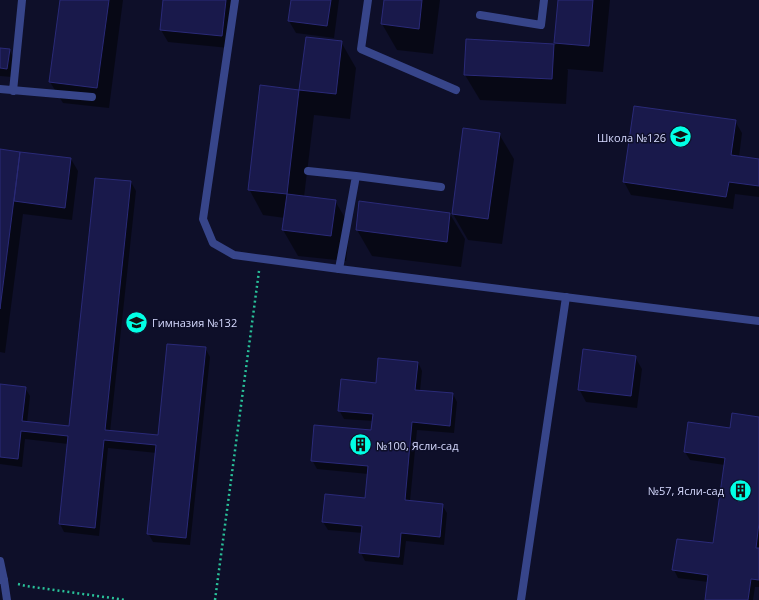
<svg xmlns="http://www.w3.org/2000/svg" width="759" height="600" font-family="'Open Sans',sans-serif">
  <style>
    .shadow { fill: #0007 }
    .building { fill: #19194b; stroke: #2a2a78 }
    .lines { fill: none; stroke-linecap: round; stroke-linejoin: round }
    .path { stroke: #29c199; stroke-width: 2.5; stroke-dasharray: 2 3; stroke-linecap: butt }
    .service { stroke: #37458a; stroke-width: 8 }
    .minor { stroke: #37458a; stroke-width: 8 }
    .labels { text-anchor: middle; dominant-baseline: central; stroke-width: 3; stroke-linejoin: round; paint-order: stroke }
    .poi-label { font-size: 11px; fill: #d6daff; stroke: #0e0f29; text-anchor: end }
  </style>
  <rect width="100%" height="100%" fill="#0e0f29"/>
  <!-- shadow -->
  <path class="shadow" d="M61,0H123L109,108L63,103L50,82Z
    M164,0H234L229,48L168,42L161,30Z
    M292,0H339L334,38L296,33L289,21Z
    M385,0H440L433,54L397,50L382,24Z
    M559,0H610L603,72L567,69L568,70L566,104L480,100L465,75L467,40L556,45L555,43Z
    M307,38L341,42L356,68L350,119L314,115L304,197L335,201L350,226L346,261L298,256L283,230L285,218L263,215L249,189L261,86L300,91Z
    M0,49L9,50L14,58L12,77L0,76Z
    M635,107L735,121L742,133L739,157L759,160V197L735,194L733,209L631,195L624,182Z
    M464,129L499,134L514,159L502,244L468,240L453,214Z
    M0,150L71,159L78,171L72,220L23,214L5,353L0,352Z
    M131,182L136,191L110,432L158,437L205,348L210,357L190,545L153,542L148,533L157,453L108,448L99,536L64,532L60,524L68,444L25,439L22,467L0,464V385L25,388L30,396L27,423L70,427Z
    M450,214L465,239L461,267L372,256L357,230Z
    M635,357L642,369L637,408L586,402L579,389Z
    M418,362L422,371L420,391L453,394L457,402L454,433L417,430L410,501L442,505L447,513L444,545L406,541L403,565L365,561L361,553L363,533L328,530L323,522L366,499L368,474L317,469L312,460L372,431L373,421L344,419L339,410L377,384Z
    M759,418V587H755L753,600H706L708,582L678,578L674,570L714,545L725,465L690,460L685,452L731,429Z"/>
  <!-- building -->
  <path class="building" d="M60,0H109L97,88L49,82Z
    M163,0H226L222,36L160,30Z
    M291,0H331L327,26L288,21Z
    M384,0H422L419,29L381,24Z
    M558,0H593L589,46L554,43Z
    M306,37L342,41L336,94L299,90Z
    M466,39L554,44L552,79L464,75Z
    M0,48L10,49L7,69L0,68Z
    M260,85L299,90L287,194L248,190Z
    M634,106L736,120L731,155L759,159V186L729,182L726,197L623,182Z
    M463,128L500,133L488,219L452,214Z
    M0,149L20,152L0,309Z
    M20,152L71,158L65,208L14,201Z
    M95,178L131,181L105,430L158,435L167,344L206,347L186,538L147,534L156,445L104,440L95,528L59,524L68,436L21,431L18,459L0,457V384L26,387L22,421L69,426Z
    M287,194L336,200L331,236L282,230Z
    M359,201L450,213L447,242L356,230Z
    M583,349L636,356L631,396L578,390Z
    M378,358L418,362L415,390L453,393L450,426L412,422L405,500L443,504L440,537L401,533L399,557L359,553L362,526L322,522L325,494L365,498L368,466L311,461L314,425L371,430L373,414L338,411L341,379L376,383Z
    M732,413L759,417V523L756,548H759V580L751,579L748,600H705L708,575L672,570L677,539L713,543L725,458L684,452L688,422L730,428Z"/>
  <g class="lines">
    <!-- path -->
    <path class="path" d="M18,584L26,586L126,600
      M215,600L259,271"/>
    <!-- service -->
    <path class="service" d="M368,0L361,49L456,90
      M480,15L541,25L544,0
      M0,89L92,97
      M13,91L22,0
      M308,171L356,176
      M339,269L356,176L441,187
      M0,561L4,580
      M521,600L566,297"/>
    <!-- minor -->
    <path class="minor" d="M235,0L203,219L213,243L234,255L339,269L759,321
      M0,580H4L7,600"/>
  </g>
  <!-- icons -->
  <defs>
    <symbol id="school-disc" viewBox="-11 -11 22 22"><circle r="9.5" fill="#02ffe5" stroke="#0e0f29"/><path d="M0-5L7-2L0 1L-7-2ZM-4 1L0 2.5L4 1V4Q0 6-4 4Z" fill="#111"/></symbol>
    <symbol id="building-disc" viewBox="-11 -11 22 22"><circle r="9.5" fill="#02ffe5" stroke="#0e0f29"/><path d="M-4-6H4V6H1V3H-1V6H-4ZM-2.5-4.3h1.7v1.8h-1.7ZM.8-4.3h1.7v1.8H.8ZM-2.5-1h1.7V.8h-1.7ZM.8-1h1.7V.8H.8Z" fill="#111"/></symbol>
  </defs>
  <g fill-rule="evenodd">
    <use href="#school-disc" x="668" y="124" width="25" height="25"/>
    <use href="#school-disc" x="124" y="310" width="25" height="25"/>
    <use href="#building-disc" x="348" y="432" width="25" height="25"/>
    <use href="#building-disc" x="728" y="478" width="25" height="25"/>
  </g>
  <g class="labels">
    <!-- poi labels -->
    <g class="poi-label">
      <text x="666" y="137">Школа №126</text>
      <text x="152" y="322" text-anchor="start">Гимназия №132</text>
      <text x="376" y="445" text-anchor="start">№100, Ясли-сад</text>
      <text x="724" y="490">№57, Ясли-сад</text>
    </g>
  </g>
</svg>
